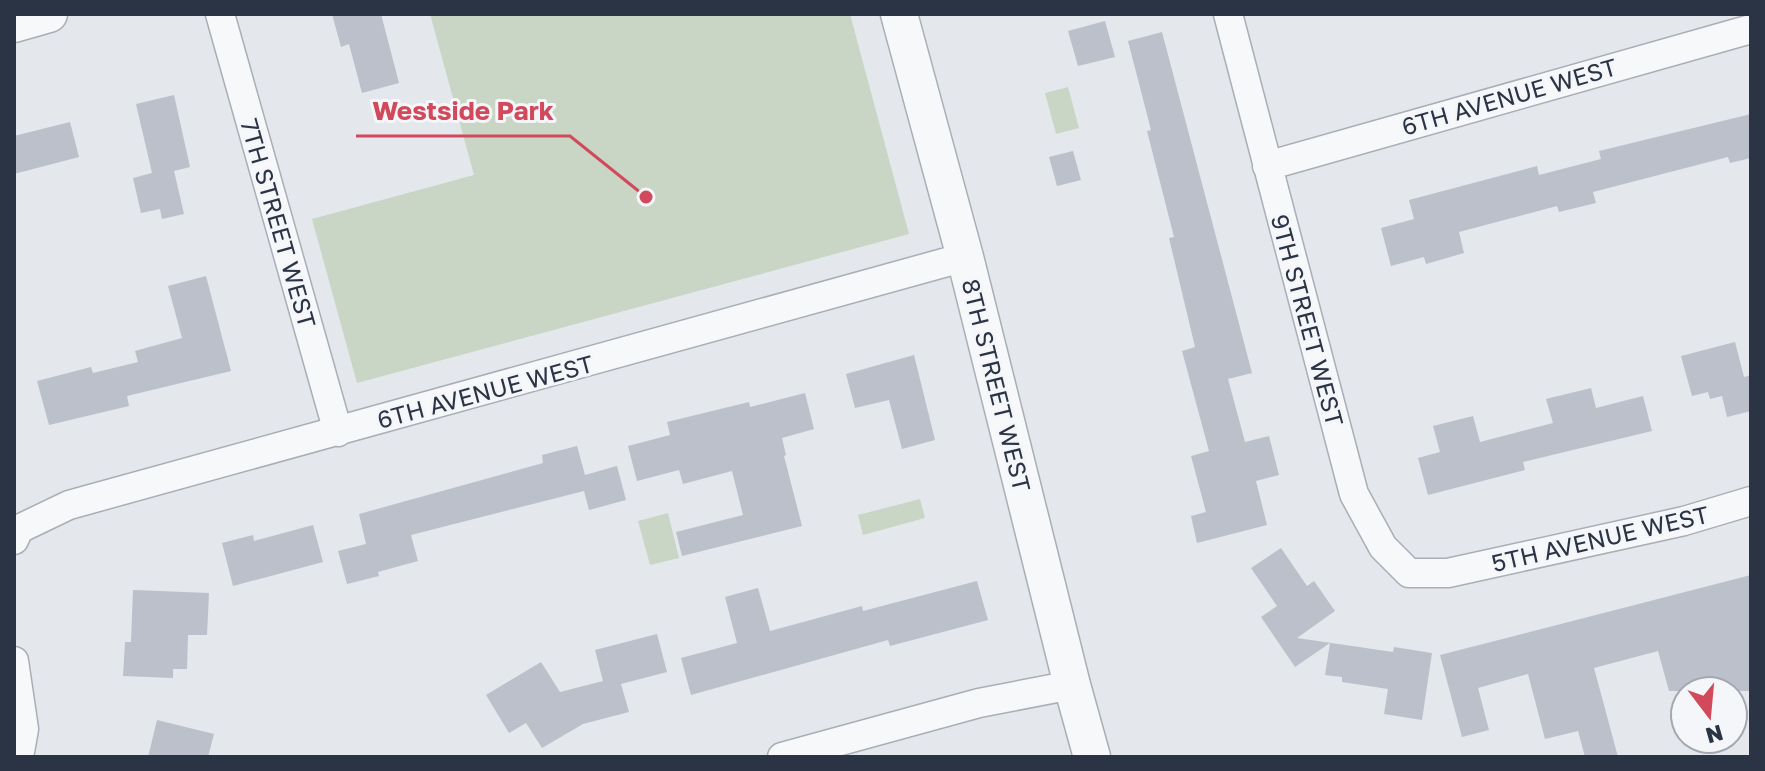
<svg xmlns="http://www.w3.org/2000/svg" width="1765" height="771" font-family="'Golos Text',sans-serif">
  <style>
    .green { fill: #c9d6c5 }
    .building { fill: #bbc0ca }
    .lines { fill: none; stroke-linecap: round; stroke-linejoin: round }
    .minor-casing { stroke: #a9aeb7; stroke-width: 31 }
    .tertiary-casing { stroke: #a9aeb7; stroke-width: 39 }
    .minor { stroke: #f7f8fa; stroke-width: 28 }
    .tertiary { stroke: #f7f8fa; stroke-width: 36 }
    .labels { text-anchor: middle; dominant-baseline: central; stroke-width: 6; stroke-linejoin: round; paint-order: stroke }
    .street-label { font-size: 24px; fill: #2b3445; stroke: #f4f6f9 }
    .leader { fill: none; stroke: #d1495b; stroke-width: 3 }
    .callout-dot { fill: #d1495b; stroke: #f4f6f9; stroke-width: 3 }
    .callout-label { font-size: 26px; text-anchor: middle; font-weight: bold; fill: #d1495b; stroke: #f4f6f9; stroke-width: 6; stroke-linejoin: round; paint-order: stroke }
  </style>
  <rect width="100%" height="100%" fill="#e4e7ec"/>
  <!-- green -->
  <path class="green" d="M430,14H850L909,234L357,383L312,219L474,175Z
    M1068,87L1079,128L1056,134L1045,93Z
    M920,499L925,518L863,535L858,515Z
    M668,513L679,558L650,565L638,521Z"/>
  <!-- building -->
  <path class="building" d="M332,14H381L399,83L362,93L349,44L341,47Z
    M1105,21L1115,57L1078,66L1068,31Z
    M1162,32L1252,373L1228,379L1245,442L1269,436L1279,475L1256,481L1267,525L1197,543L1191,516L1206,512L1191,456L1209,451L1182,351L1195,347L1169,238L1174,237L1147,131L1151,130L1128,41Z
    M174,95L190,167L174,171L184,214L162,219L160,209L141,213L133,178L152,173L136,104Z
    M1751,114V158L1730,163L1728,157L1593,192L1596,203L1559,212L1557,206L1459,232L1464,253L1426,264L1424,257L1391,266L1381,228L1414,219L1409,200L1537,166L1539,175L1601,159L1599,151Z
    M70,122L79,157L14,174V136Z
    M1073,151L1081,180L1057,186L1049,157Z
    M206,276L231,371L127,396L129,406L49,425L37,381L91,367L93,373L138,362L135,351L182,338L168,286Z
    M1735,342L1744,377L1751,375V411L1727,417L1722,396L1710,399L1708,392L1692,396L1681,356Z
    M914,355L935,440L902,449L889,400L855,408L846,374Z
    M1591,388L1596,408L1643,396L1652,431L1523,462L1525,470L1428,495L1418,458L1440,452L1433,426L1473,416L1480,442L1553,423L1546,399Z
    M805,393L814,429L782,438L786,455L784,456L802,526L682,556L676,532L743,515L732,471L683,484L679,470L637,481L628,446L670,435L667,422L749,402L750,407Z
    M577,446L585,475L617,466L626,500L589,510L584,491L411,535L418,561L378,572L379,576L347,584L338,551L366,544L359,514L543,463L542,455Z
    M313,525L323,562L233,586L222,543L253,535L254,541Z
    M1281,548L1307,586L1314,581L1335,611L1297,638L1393,652L1394,647L1432,653L1422,720L1384,714L1388,689L1342,682V677L1325,675L1330,643L1295,667L1261,617L1277,606L1251,568Z
    M1751,575V691H1669L1658,651L1594,668L1618,757H1585L1578,731L1545,739L1528,674L1478,688L1489,730L1462,737L1440,655Z
    M977,581L988,620L890,646L888,640L691,695L681,658L737,643L725,597L758,588L770,631L862,606L863,611Z
    M133,590L209,593L207,635H188L187,669H173V678L123,676L125,642H131Z
    M657,634L667,672L621,684L629,712L583,724L542,748L526,723L509,733L486,695L541,662L560,692L603,681L595,650Z
    M157,720L214,734L208,757H148Z"/>
  <g class="lines">
    <defs>
      <path id="minor" d="M220,14L338,432
        M1228,14L1354,494L1383,547L1409,573H1448L1684,521L1751,501
        M1267,166L1751,29
        M14,540L19,529L69,505L965,257
        M14,661L24,729L19,757
        M782,757L979,703L1072,685"/>
      <path id="tertiary" d="M899,14L965,257L1072,685L1092,757
        M14,24L49,14"/>
    </defs>
    <!-- minor casing -->
    <use href="#minor" class="minor-casing"/>
    <!-- tertiary casing -->
    <use href="#tertiary" class="tertiary-casing"/>
    <!-- minor -->
    <use href="#minor" class="minor"/>
    <!-- tertiary -->
    <use href="#tertiary" class="tertiary"/>
  </g>
  <g class="labels">
    <!-- street labels -->
    <g class="street-label">
      <text transform="translate(1509 96) rotate(-16)">6TH AVENUE WEST</text>
      <text transform="translate(279 223) rotate(74)">7TH STREET WEST</text>
      <text transform="translate(1308 320) rotate(75)">9TH STREET WEST</text>
      <text transform="translate(997 385) rotate(76)">8TH STREET WEST</text>
      <text transform="translate(485 391) rotate(-15)">6TH AVENUE WEST</text>
      <text transform="translate(1600 538) rotate(-13)">5TH AVENUE WEST</text>
    </g>
  </g>
  <!-- callouts -->
  <path class="leader" d="M646 197L570 136H356"/>
  <circle class="callout-dot" cx="646" cy="197" r="8"/>
  <g class="callout-label">
    <text x="463" y="120">Westside Park</text>
  </g>
  <!-- border -->
  <rect width="1765" height="771" fill="none" stroke="#2b3445" stroke-width="32"/>
  <!-- north arrow -->
  <g transform="translate(1709 715) rotate(164)"><circle r="38" fill="#f4f6f9" stroke="#a4a8b1" stroke-width="2"/>
  <path d="M0-6L14 30L0 20L-14 30Z" fill="#d1495b"/>
  <text y="-12" font-size="22" font-weight="bold" text-anchor="middle" fill="#2b3445">N</text>
  </g>
</svg>
